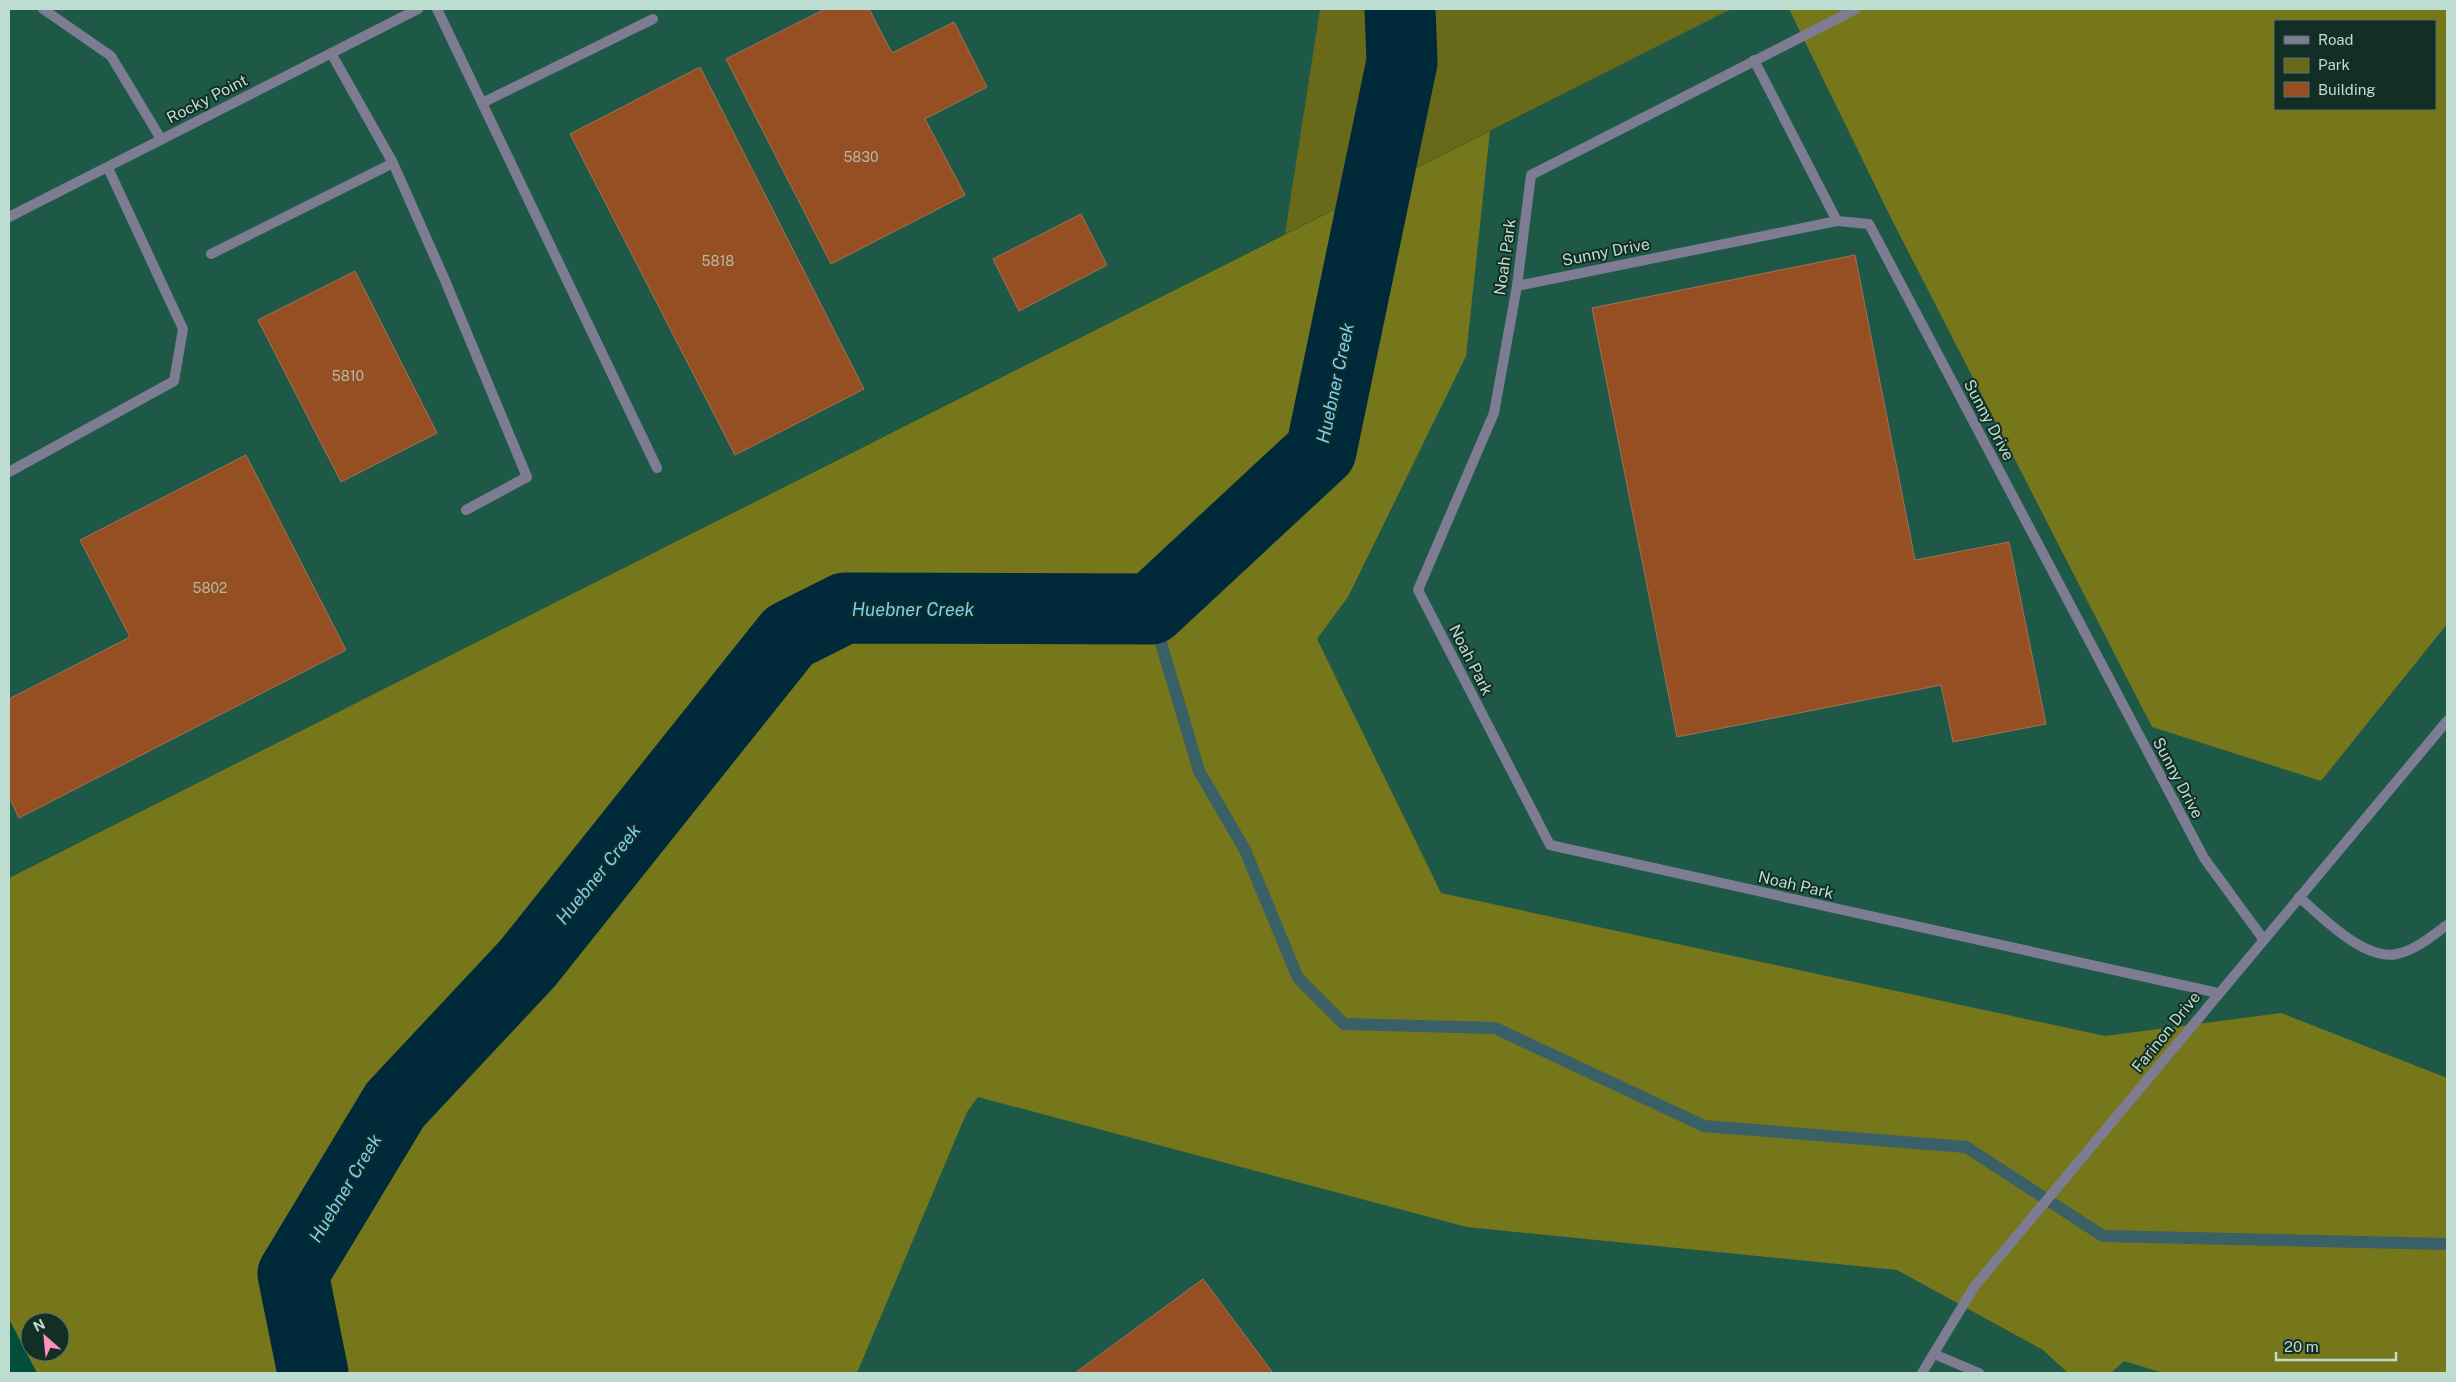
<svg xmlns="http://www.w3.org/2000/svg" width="2456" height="1382" font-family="'Public Sans',sans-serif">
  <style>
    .built { fill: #1e5948; fill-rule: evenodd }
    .green { fill: #696a19 }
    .forest { fill: #76771b; fill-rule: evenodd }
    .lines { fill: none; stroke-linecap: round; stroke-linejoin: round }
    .stream { stroke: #395f67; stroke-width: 12 }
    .river { stroke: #00293a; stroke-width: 71 }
    .building { fill: #954f22; stroke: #a27156 }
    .service { stroke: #7e7c92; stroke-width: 10 }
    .minor { stroke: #7e7c92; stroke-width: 10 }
    .labels { text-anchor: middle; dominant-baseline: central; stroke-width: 4; stroke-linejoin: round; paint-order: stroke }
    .number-label { font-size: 14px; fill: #b4baa5 }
    .street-label { font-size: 16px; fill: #beddd1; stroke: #132e25 }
    .water-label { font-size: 18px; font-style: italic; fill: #79cff7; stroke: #132e25 }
  </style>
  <rect width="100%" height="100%" fill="#014e3c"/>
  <!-- built -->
  <path class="built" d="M9,9H2447V1373H857L967,1112L1348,597L1489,131L9,878ZM2275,21H2435V109H2275Z"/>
  <!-- green -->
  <path class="green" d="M1320,9H1731L1285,234Z"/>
  <!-- forest -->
  <path class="forest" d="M1789,9H2447V624L2321,781L2152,727L1890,216ZM2275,21H2435V109H2275Z
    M1490,131L1466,356L1348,597L1317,639L1441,893L2105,1036L2281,1013L2447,1078V1373H2163L2124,1361L2111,1373H2068L2043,1350L1897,1270L1467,1227L978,1097L967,1112L857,1373H37L9,1319V878ZM30,1322H60V1352H30Z"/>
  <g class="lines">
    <!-- stream -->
    <path class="stream" d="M1151,609L1199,771L1245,850L1298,978L1344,1024L1495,1028L1704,1126L1966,1147L2103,1236L2447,1244"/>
    <!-- river -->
    <path class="river" d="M313,1373L293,1274L395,1105L527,964L789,636L845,608L1151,609L1321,451L1402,62L1400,9"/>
  </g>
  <!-- building -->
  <path class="building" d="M825,9H869L892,53L954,22L987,87L925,119L965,195L831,264L726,59Z
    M700,67L864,389L735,455L570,134Z
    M1081,214L1107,265L1019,311L993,259Z
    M1855,255L1915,560L2009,542L2046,724L1953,742L1941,685L1677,737L1592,308Z
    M355,271L437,433L341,482L258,320Z
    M246,455L346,650L19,818L9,797V699L130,637L80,540Z
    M1203,1279L1273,1373H1075Z"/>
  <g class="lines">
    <!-- service -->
    <path class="service" d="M43,9L111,56L161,139
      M437,9L657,468
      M1856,9L1531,175L1517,286L1494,413L1418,590L1550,845L2218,993
      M331,53L393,163L444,278L527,477L466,510
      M1754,60L1837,221
      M482,103L653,19
      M211,254L393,163
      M1517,286L1837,221L1869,224L2204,858L2264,940
      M9,472L174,381L183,329L108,168
      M2299,897C2322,917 2364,961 2397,954C2416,950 2432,936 2447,925
      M1934,1354L1979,1373"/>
    <!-- minor -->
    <path class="minor" d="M9,217L418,9
      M1922,1373L1974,1287L2447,721"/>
  </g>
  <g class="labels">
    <!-- number labels -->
    <g class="number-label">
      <text x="861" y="157">5830</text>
      <text x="718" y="261">5818</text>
      <text x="348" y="376">5810</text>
      <text x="210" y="588">5802</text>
    </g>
    <!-- street labels -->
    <g class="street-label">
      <text transform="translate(207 99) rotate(-27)">Rocky Point</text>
      <text transform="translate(1606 252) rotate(-11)">Sunny Drive</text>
      <text transform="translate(1505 257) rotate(-82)">Noah Park</text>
      <text transform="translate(1989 420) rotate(62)">Sunny Drive</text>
      <text transform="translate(1471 660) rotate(63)">Noah Park</text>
      <text transform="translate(2178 778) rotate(62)">Sunny Drive</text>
      <text transform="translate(1796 885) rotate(13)">Noah Park</text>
      <text transform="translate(2166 1032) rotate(-51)">Farinon Drive</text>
    </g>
    <!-- water labels -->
    <g class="water-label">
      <text transform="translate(1335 383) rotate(-78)">Huebner Creek</text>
      <text x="913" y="609">Huebner Creek</text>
      <text transform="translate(598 874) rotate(-51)">Huebner Creek</text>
      <text transform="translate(345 1188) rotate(-59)">Huebner Creek</text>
    </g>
  </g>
  <!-- border -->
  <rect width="2456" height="1382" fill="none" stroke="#beddd1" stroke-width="20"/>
  <!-- legend -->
  <rect x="2274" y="20" width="162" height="90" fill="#132e25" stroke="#57746a"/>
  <rect x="2284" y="36" width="25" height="8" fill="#7e7c92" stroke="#57746a"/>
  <text x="2318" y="45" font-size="15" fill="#beddd1">Road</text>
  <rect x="2284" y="58" width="25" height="15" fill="#696a19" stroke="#57746a"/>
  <text x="2318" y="70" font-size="15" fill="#beddd1">Park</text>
  <rect x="2284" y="82" width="25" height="15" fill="#954f22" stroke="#57746a"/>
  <text x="2318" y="95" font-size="15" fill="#beddd1">Building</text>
  <!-- north arrow -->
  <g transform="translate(45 1337) rotate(333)"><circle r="24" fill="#132e25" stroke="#57746a"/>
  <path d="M0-4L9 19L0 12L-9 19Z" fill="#fb8fc4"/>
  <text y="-8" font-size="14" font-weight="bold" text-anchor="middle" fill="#beddd1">N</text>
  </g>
  <!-- scale -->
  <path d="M2276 1352v8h120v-8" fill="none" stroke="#beddd1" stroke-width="2.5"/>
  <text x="2284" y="1352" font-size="15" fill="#beddd1" stroke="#132e25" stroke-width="4" paint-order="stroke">20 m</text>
</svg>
